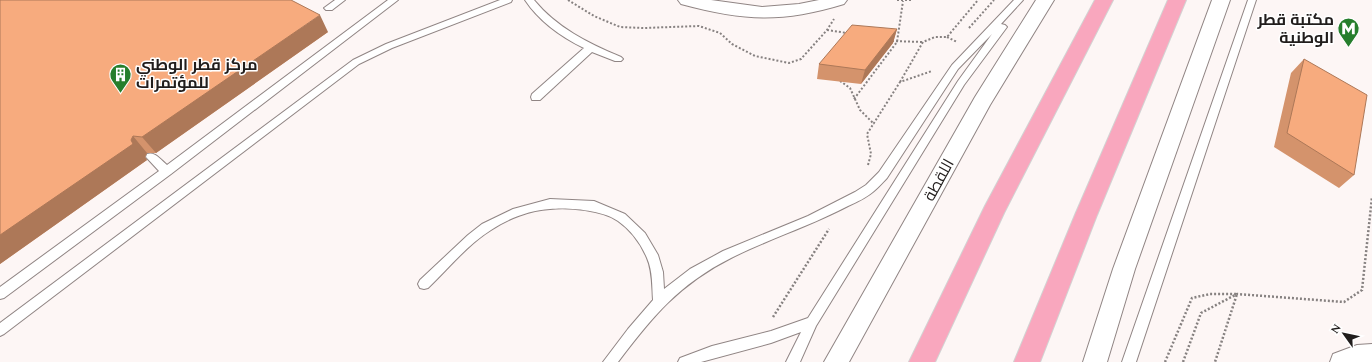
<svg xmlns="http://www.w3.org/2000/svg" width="1372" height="362" font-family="Spectral,Cairo,serif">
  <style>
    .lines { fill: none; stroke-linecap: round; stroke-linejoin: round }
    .lane-casing { stroke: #908584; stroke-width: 2 }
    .street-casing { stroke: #908584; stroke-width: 2 }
    .primary-casing { stroke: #d3d2d2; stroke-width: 2 }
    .path-far1 { stroke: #868180; stroke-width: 2; stroke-dasharray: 2 2; stroke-linecap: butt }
    .path { stroke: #868180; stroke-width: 2.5; stroke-dasharray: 2 2; stroke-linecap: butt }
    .lane { fill: #fff; fill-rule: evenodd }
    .street { fill: #fff; fill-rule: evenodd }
    .primary { fill: #f9a7be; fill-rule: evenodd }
    .wall { fill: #d4936c }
    .shaded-wall { fill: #ad7858 }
    .building { fill: #f7ab7e; stroke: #ad7858 }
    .labels { text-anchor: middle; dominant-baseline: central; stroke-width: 3; stroke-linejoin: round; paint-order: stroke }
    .poi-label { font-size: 16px; font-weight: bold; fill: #211d1c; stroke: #fff; text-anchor: end }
    .street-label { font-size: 16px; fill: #211d1c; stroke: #fff }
  </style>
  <rect width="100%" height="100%" fill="#fdf6f5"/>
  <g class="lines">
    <defs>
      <path id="lane" d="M335,0H345L332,10H326L324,8Z
        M388,0H398L171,174L4,298L0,299V287L159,171L146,157L147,154C155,151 161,160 167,165Z
        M500,0H512L511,2L392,48L359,64L4,334L0,336V323L353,60L386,44Z
        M525,0H534C557,28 588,43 621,57L623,59L621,61H615L592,52L540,100H532L531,97L532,94L584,48C561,37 539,21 525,0Z
        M1014,0H1023L1001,24L1005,25L1007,27L964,85L816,326L800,362H786L801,332L771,343L701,362H678L680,358L712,346L771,331L808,318L958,81L992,34L958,69L887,178C883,182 879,187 874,191C866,198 857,202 848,206C810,226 769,239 731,258C679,284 652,317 618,362H603L628,329L653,300C652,287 653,271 647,258C641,244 631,230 618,221C603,210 568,207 550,209C530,210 507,219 491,230C467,245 448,269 428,288L424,289L420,288L418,284L420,280L468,235L482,224L513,209L550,199L594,201L625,214L645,233L658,255L663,272L664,289L690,269L723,251L808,216L855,192L866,185L879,172L952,65Z
        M1248,0H1256L1136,362H1122Z"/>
      <path id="street" d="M678,0H711L762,7L799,4L819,0H847L844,4C782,23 744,21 681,4Z
        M1036,0H1054L990,105L849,362H824L975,97Z
        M1212,0H1230L1135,269L1107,362H1083L1113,269Z
        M1372,344V362H1330L1333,354L1357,345Z"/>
      <path id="primary" d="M1095,0H1113L1004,213L935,362H909L985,206Z
        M1168,0H1186L1097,215L1040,362H1014L1075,215Z"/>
    </defs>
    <!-- lane casing -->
    <use href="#lane" class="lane-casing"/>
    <!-- street casing -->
    <use href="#street" class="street-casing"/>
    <!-- primary casing -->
    <use href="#primary" class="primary-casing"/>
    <!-- path-far1 -->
    <path class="path-far1" d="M568,0L594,16L620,27L644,28L699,26L720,33L732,44L755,56L789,63L801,59L827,30L834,19
      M897,0H912
      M969,28L994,0
      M827,30L847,33
      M947,37L957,42
      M892,41L923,42
      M840,81L850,88L860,110L874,124
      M900,82L923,42L935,37H947L978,0
      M854,99L897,42L903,1
      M868,165L871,154L867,134L900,82L932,71"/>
    <!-- path -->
    <path class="path" d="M773,317L829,229
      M1165,362L1192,298L1210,294H1237L1215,362
      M1183,362L1201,313L1237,294L1344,302L1362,290L1372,197"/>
    <!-- lane -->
    <use href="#lane" class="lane"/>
    <!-- street -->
    <use href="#street" class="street"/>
    <!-- primary -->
    <use href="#primary" class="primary"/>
  </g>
  <!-- wall -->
  <path class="wall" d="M0,0L328,32L156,153H147L145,157L147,160L0,264Z
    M897,29L893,43L861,84L817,79L819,64Z
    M1304,59L1354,175L1339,188L1274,147L1291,73Z"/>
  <!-- shaded-wall -->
  <path class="shaded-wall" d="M320,15L328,32L156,153L142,137Z
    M897,29L893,43L861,84L865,70Z
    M133,136L147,153L145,157L147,160L0,264V235L131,140Z"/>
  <!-- building -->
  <path class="building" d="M0,0H291L320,15L142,137L133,136L131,140L133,144L0,235Z
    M852,25L897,29L865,70L819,64Z
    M1304,59L1367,95L1354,175L1287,133Z"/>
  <!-- icons -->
  <defs>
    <symbol id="metro-pin" viewBox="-11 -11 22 30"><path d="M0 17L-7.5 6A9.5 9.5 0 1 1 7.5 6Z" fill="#267e2c" stroke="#fff"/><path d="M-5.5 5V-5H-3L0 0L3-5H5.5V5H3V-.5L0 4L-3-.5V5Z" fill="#fff"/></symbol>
    <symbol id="building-pin" viewBox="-11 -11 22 30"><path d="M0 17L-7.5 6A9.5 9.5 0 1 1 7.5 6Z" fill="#267e2c" stroke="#fff"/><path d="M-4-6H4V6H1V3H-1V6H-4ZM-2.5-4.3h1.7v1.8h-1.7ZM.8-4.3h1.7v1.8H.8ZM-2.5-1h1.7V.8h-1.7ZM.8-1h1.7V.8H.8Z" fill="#fff"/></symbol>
  </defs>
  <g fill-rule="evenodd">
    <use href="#metro-pin" x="1336" y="16" width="25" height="34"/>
    <use href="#building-pin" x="108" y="62" width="25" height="34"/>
  </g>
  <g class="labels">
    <!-- poi labels -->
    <g class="poi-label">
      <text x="1334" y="20">مكتبة قطر<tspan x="1334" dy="18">الوطنية</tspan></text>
      <text x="136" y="65" text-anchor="start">مركز قطر الوطني<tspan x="136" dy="18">للمؤتمرات</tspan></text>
    </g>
    <!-- street labels -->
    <g class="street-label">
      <text transform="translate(939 180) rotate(-61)">اللقطة</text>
    </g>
  </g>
  <!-- north arrow -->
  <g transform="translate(1344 334) rotate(303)" stroke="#ffffff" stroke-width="3" paint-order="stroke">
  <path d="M0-3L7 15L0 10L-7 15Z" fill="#211d1c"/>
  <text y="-6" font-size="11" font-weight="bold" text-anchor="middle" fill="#211d1c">N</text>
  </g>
</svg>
